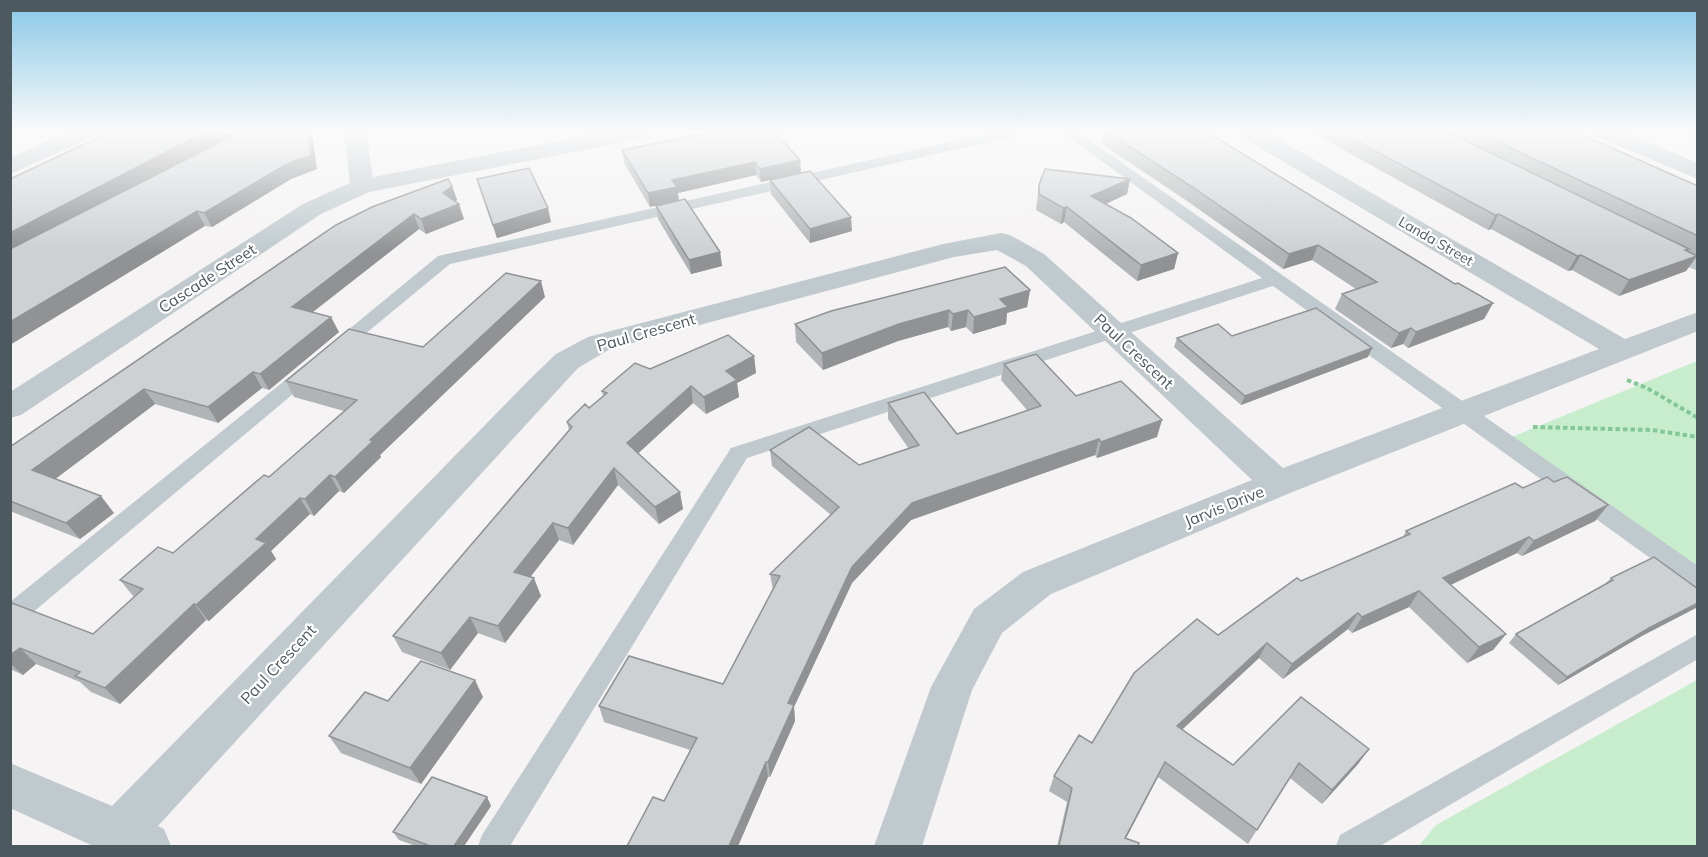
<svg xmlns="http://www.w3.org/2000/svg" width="1708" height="857" font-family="Mulish,sans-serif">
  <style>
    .green { fill: #c7edcd }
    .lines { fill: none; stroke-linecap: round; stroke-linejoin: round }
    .path { stroke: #81c896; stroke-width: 4; stroke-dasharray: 4.5 3; stroke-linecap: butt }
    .lane { fill: #c0cace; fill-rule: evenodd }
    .street { fill: #c0cace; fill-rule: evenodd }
    .secondary { fill: #becacf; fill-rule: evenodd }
    .wall { fill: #b0b4b6 }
    .shaded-wall { fill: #909294 }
    .building { fill: #cdd1d4; stroke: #909294; stroke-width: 1.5 }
    .labels { text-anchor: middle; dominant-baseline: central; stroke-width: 4.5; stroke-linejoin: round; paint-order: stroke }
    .far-street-label { font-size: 14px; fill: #4c5a5f; stroke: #fff }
    .street-label { font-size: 16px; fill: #4c5a5f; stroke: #fff }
  </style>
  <rect width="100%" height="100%" fill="#f5f3f3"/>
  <!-- green -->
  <path class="green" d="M1697,361V570L1512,437Z
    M1697,680V846H1419L1436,825Z"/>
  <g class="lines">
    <!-- path -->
    <path class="path" d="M1627,380L1647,388L1698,418
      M1533,427L1652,430L1698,437"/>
    <!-- lane -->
    <path class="lane" d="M996,132H1022L1015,136L450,264L342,353H328L325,349L438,256Z
      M1062,132H1078L1698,566V589L1689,586L1273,286L747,458L510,846H478L482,835L731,448L1262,278Z
      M1666,246L1698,259V271L1660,255L1658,251Z
      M311,363L318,365L321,369L318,373L19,624L10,627V602L304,365Z
      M1698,634V659L1380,846H1336L1340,835Z"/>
    <!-- street -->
    <path class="street" d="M67,132H96L93,137L10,174V158Z
      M344,132H366L373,177L606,132H651L648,137L640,139L369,192L321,214L21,415L10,418V392L303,204L350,183Z
      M1239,132H1266L1625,339L1698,312V331L1290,493L1051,594L1002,633L972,690L922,846H874L931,687L974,609L1023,572L1252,480L1026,266L997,250L954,257L610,349L578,368L158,826L164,829L171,846H93L10,808V763L112,806L532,377L556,354L588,337L943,244L1001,233L1010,235L1044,254L1283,468L1599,349L1242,137Z"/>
    <!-- secondary -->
    <path class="secondary" d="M1594,132H1624L1698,163V179L1597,137Z"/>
  </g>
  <!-- wall -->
  <path class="wall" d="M110,132H237L180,162L317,169L291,179L212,227L205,226Z
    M1104,132H1207L1455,284L1493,303L1484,319L1408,348L1403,344L1391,348L1335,309L1342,294L1356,289L1312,260L1283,269L1190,203L1102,144Z
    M1311,132H1576L1698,186V256L1688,251L1697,256L1686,271L1619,296L1572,270L1568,271L1491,229L1488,230Z
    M1681,132H1698V138Z
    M622,150L800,160L801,173L761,182L756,175L678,193L650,207L624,163Z
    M477,179L551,222L497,238Z
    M1130,179L1127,194L1106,204L1178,253L1174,269L1137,281L1064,222L1061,224L1036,210L1039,185Z
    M770,180L852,231L810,243L771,194Z
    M452,186L457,200L455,201L464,219L426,234L419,229L313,312L339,332L269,390L262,388L218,423L155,404L55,479L114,513L80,539L10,511V447Z
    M656,206L720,252L722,266L691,274L658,219Z
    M1030,290L1027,307L1007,313L1006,324L973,334L966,327L951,331L948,327L898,341L823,370L796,342L795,324Z
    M545,297L380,455L381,457L344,493L339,491L314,516L310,514L271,551L276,559L209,621L206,620L120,704L91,692L80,682L36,664L23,675L10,669V604L93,634L135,596H133L120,580L173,553L269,477L344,411L294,397L286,381L423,347Z
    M1177,338L1368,357L1241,405L1174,347Z
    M754,356L756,373L737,383L739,397L706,414L693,403L638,453L683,509L659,524L618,485L573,545L559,540L530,577L541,596L505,643L478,633L450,670L402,652L393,636L569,430L567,422L589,408L603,396L602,391L650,369Z
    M1004,364L1076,396L1157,437L1097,458L1095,455L911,520L852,583L794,707L795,721L770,777H768L738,846H627L664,801L690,750L604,722L599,706L723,684L773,590L770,574L831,515L772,466L770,450L859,465L909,449L888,419V403L957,434L1027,410L1001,380Z
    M1554,482L1608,505L1595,521L1522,556L1517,553L1450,585L1506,634L1493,650L1467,663L1409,607L1352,633L1348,629L1283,679L1259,658L1182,729L1233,765L1369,749L1358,764L1322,804L1290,778L1248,844L1158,777L1126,838L1138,846H1057L1067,802L1049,791L1054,776L1218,635L1301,581L1403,537L1406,531L1523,488Z
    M1611,578L1698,589L1640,637L1558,685L1509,643L1516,634L1605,584Z
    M483,697L421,784L341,753L329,736L388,701Z
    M487,797L491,806L464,846H416L399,840L393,832Z"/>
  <!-- shaded-wall -->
  <path class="shaded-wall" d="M205,132H237L10,253V233Z
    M308,132H312L317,169L291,179L212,227L204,213Z
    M800,160L801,173L761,182L760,169Z
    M755,162L756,175L678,193L679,200L650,207L648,193L672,180Z
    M1130,179L1127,194L1088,212L1091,196Z
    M452,186L457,200L447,207L443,193Z
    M459,204L464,219L426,234L421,219Z
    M1067,207L1064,222L1061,224L1063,208Z
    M548,208L551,222L497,238L493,225Z
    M197,211L205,226L10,345V322Z
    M414,214L419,229L300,322L292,307Z
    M1499,214L1491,229L1488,230L1495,215Z
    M851,217L852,231L810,243V229Z
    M1318,245L1312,260L1283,269L1289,254Z
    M1689,249L1680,262L1697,256L1686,271L1619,296L1629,280Z
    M720,252L722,266L691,274L689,260Z
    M1178,253L1174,269L1137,281L1141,265Z
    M1581,255L1572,270L1568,271L1577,256Z
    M541,281L545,297L380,455L381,457L344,493L335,477L370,440Z
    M1030,290L1027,307L1007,313L1006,324L973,334L974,317L1000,299Z
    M1493,303L1484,319L1408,348L1416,332Z
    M949,310L948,327L898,341L823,370L822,353L899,324Z
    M968,310L966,327L951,331L953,314Z
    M331,317L339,332L269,390L260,374Z
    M1411,328L1403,344L1391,348L1399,333Z
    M1372,348L1368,357L1241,405L1245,396Z
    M754,356L756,373L737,383L739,397L706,414L704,397L726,371Z
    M253,372L262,388L218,423L208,407Z
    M691,386L693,403L631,460L627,443Z
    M144,389L155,404L46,486L32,470Z
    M1162,420L1157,437L1097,458L1101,442Z
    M1099,439L1095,455L911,520L852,583L794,707L795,721L770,777L768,762L788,703L852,567L912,503Z
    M614,468L618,485L573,545L568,528Z
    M330,475L339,491L314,516L305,499Z
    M680,492L683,509L659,524L655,507Z
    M101,496L114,513L80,539L66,523Z
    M300,498L310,514L271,551L276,559L209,621L196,605L256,539Z
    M1608,505L1595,521L1522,556L1534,541Z
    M553,523L559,540L521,589L514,572Z
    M1529,537L1517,553L1432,594L1443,578Z
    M534,578L541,596L505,643L498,626Z
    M1419,591L1409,607L1352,633L1362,617Z
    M1698,603V607L1640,637L1558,685L1567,677L1649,628Z
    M194,604L206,620L120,704L105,688Z
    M1358,613L1348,629L1283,679L1292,664Z
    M470,617L478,633L450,670L441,653Z
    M1506,634L1493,650L1467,663L1479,647Z
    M1267,643L1259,658L1170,741L1177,726Z
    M20,648L36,664L23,675L10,663V655Z
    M475,680L483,697L421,784L410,768Z
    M1369,749L1358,764L1322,804L1332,790Z
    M766,762L768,777L738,846H729Z
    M1165,762L1158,777L1122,846L1125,838Z
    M487,797L491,806L464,846H454Z"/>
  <!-- building -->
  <path class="building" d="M110,132H205L10,233V179Z
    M240,132H308L311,155L285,165L204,213L197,211L10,322V249Z
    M713,132H775L800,160L760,169L755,162L672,180L677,187L648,193L622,150Z
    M1107,132H1207L1455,284L1458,283L1493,303L1416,332L1411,328L1399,333L1342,294L1377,282L1318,245L1289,254L1194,188Z
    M1340,132H1448L1689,249L1685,250L1697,256L1629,280L1581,255L1577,256L1499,214L1495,215Z
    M1477,132H1576L1698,186V236Z
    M529,168L548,208L493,225L477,179Z
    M1045,169L1130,179L1091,196L1131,218L1178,253L1141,265L1067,207L1063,208L1039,194V185Z
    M810,171L851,217L810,229L770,180Z
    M448,179L452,186L443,193L459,204L421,219L414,214L292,307L331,317L260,374L253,372L208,407L144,389L32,470L101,496L66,523L10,501V447L336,225L372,207Z
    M685,199L720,252L689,260L656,206Z
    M1005,267L1030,290L1000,299L1008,307L974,317L968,310L953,314L949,310L899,324L822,353L795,324L831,311Z
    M506,273L541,281L370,440L373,441L335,477L330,475L305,499L300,498L256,539L266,543L196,605L194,604L105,688L75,676L80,672L20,648L10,655V604L12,603L93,634L143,589L120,580L158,547L173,553L264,475L269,477L357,400L286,381L349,329L423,347Z
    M1316,308L1372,348L1245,396L1177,338L1218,324L1232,336Z
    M728,335L754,356L726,371L737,380L704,397L691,386L627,443L680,492L655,507L614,468L568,528L553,523L514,572L534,578L498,626L470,617L441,653L393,636L572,427L567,422L585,404L589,408L607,393L602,391L635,363L650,369Z
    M1036,354L1076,396L1121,381L1162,420L1101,442L1099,439L912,503L852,567L788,703L794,705L768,762H766L729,846H627L653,797L664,801L697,738L599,706L629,656L723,684L780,576L770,574L839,507L770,450L809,427L859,465L919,445L888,403L924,392L957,434L1041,406L1004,364Z
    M1547,477L1554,482L1567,477L1608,505L1534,541L1529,537L1443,578L1506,634L1479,647L1419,591L1362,617L1358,613L1292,664L1267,643L1177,726L1233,765L1301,697L1369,749L1332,790L1299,763L1257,830L1165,762L1125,838L1139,843L1138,846H1059L1072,788L1054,776L1079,735L1092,743L1134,673L1197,619L1218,635L1297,578L1301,581L1410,534L1406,531L1515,483L1523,488Z
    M1654,557L1698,589V603L1649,628L1567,677L1516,634L1613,580L1611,578Z
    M421,661L475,680L410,768L329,736L365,692L388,701Z
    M432,777L487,797L454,846H430L393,832Z"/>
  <!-- sky -->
  <linearGradient id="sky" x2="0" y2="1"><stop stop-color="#88c8e7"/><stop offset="0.52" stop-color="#fafafa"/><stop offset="1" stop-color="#fafafa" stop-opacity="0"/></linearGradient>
  <rect width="1708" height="252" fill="url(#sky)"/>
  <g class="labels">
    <!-- far-street labels -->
    <g class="far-street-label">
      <text transform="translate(1436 241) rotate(30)">Landa Street</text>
    </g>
    <!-- street labels -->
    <g class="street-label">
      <text transform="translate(207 278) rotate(-33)">Cascade Street</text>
      <text transform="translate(646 332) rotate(-16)">Paul Crescent</text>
      <text transform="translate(1134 351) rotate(43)">Paul Crescent</text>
      <text transform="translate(1224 506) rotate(-22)">Jarvis Drive</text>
      <text transform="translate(278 664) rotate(-47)">Paul Crescent</text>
    </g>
  </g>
  <!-- border -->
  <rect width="1708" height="857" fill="none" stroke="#4c5a5f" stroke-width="24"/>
</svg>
